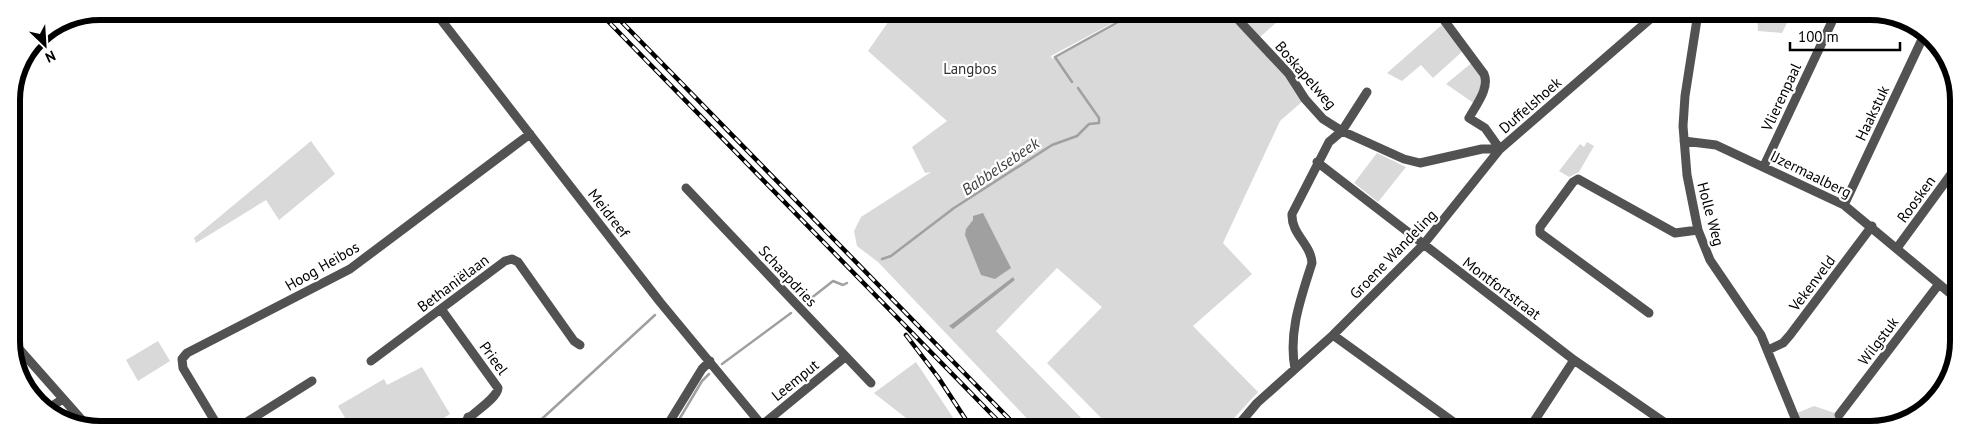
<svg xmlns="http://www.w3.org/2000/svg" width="1970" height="441" font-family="'PT Sans',sans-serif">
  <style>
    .green { fill: #d9d9d9; fill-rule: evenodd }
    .water { fill: #a0a0a0 }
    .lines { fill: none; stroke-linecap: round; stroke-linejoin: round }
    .stream { stroke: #a0a0a0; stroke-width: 2.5 }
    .minor { stroke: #525252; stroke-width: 9 }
    .rail-casing { stroke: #000; stroke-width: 4.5 }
    .rail { stroke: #fff; stroke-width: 2.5; stroke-dasharray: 8; stroke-linecap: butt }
    .labels { text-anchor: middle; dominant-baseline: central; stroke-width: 4.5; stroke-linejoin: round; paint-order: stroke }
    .park-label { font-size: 15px; fill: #303030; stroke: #fff }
    .street-label { font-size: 15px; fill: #000; stroke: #fff }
    .water-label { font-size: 16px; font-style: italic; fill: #414141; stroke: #fff }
    .rim { fill: none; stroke: #000; stroke-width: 6 }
  </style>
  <rect width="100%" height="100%" fill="#fff"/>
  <!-- green -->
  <path class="green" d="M895,12H1133L1051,56L1052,59L1138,12H1227L1231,19L1287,76L1304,100L1280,121L1223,243L1252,274L1193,326L1258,392L1224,429H1112L1047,363L1102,307L1057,268L996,331L1092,429H1037L878,262L857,246L854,231L861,217L931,172L925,173L912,147L947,121L868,51ZM1013,277L1015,280L968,317L950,325Z
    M1239,12H1288L1259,38Z
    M1757,13H1792L1782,33L1758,31Z
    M1444,23L1465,49L1433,78L1421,65L1402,81L1387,73Z
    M1474,61L1484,79L1475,104L1446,84Z
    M311,141L335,174L279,220L266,200L196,243L194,238Z
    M1587,142L1594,146L1579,172L1569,177L1559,171L1580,144L1584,147Z
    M1377,153L1406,167L1378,202L1354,183Z
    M158,341L170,361L138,381L126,360Z
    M916,362L956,422L950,429H920L874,393Z
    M422,367L450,414L438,422L436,419C418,428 412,433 395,420L384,428H351L338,406L384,379L387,385Z
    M1814,406L1835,413L1860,430H1804L1797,413Z"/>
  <!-- water -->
  <path class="water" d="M983,213L1011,268L995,279L981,275L965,235L966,229L973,220V216Z
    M1013,277L1015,280L953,329L949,326Z"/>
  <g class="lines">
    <!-- stream -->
    <path class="stream" d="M1072,82L1055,57L1136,12
      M882,259L891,256L954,208L1052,145L1077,136L1089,124L1099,123V118L1078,88
      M805,303L833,281L843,285L847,283
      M13,359L16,357
      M722,364L791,313
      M680,418L702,381L709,374
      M532,428L655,315
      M674,429L675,426"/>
    <!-- minor -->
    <path class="minor" d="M435,12L660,302L765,429
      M1231,12L1289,74L1305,99L1323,119L1342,131L1404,159L1420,163L1482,149H1500
      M1438,12L1484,74C1490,88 1476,105 1469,118L1485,128L1500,149
      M1698,13L1685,96L1683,126L1687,175L1698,230L1710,260L1761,335L1800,430
      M1684,141L1716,145L1844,205L1957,299
      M1317,162L1574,360L1674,429
      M1764,166L1836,13
      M686,188L871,383
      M1844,205L1925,33
      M1897,248L1957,166
      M441,309L498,388C497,399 472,413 464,423L465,428
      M1649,313L1540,233V227L1573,182L1578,179L1675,233L1698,230
      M1333,335L1463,429
      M13,342L89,428
      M1768,350L1783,343L1790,335L1872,226
      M371,361L505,261L512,259L518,262L574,341L580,345
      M1295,369C1288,332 1301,298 1312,263C1311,244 1291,234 1292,214L1329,142L1342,131L1367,92
      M47,409L63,399
      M1839,415L1939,284
      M468,417L473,428
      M762,425L845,357
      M219,428L183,368L182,359L187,353L350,269L530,134
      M233,428L242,425L312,381
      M665,429L702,369L710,361
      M1235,429L1257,403L1333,335L1423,245L1500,149L1657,13
      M1443,429L1449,420
      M1529,429L1574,360"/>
    <defs>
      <path id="rail" d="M599,12L1006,429
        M612,12L1019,429
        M906,335L938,377L972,429"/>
    </defs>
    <!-- rail casing -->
    <use href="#rail" class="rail-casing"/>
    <!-- rail -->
    <use href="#rail" class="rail"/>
  </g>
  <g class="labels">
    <!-- park labels -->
    <g class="park-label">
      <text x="970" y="68">Langbos</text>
    </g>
    <!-- street labels -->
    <g class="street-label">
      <text transform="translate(1306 75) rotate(49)">Boskapelweg</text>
      <text transform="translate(1781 97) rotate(-65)">Vlierenpaal</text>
      <text transform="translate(1530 105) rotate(-41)">Duffelshoek</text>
      <text transform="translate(1872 113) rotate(-65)">Haakstuk</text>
      <text transform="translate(1811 174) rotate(26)">IJzermaalberg</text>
      <text transform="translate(1916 199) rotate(-54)">Roosken</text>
      <text transform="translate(609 213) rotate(52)">Meidreef</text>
      <text transform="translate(1711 214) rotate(75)">Holle Weg</text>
      <text transform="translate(1393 254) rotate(-46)">Groene Wandeling</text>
      <text transform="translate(322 266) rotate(-30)">Hoog Heibos</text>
      <text transform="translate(788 276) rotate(47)">Schaapdries</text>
      <text transform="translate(453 283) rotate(-37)">Bethaniëlaan</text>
      <text transform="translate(1812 283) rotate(-53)">Vekenveld</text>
      <text transform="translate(1502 288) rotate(37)">Montfortstraat</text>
      <text transform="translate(1878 341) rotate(-53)">Wilgstuk</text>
      <text transform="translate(494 358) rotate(54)">Prieel</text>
      <text transform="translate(795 380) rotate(-39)">Leemput</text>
    </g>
    <!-- water labels -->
    <g class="water-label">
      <text transform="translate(1000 166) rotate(-34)">Babbelsebeek</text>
    </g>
  </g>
  <!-- crop -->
  <path d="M0 0H1970V441H0ZM100 20H1870A80 80 0 0 1 1950 100V341A80 80 0 0 1 1870 421H100A80 80 0 0 1 20 341V100A80 80 0 0 1 100 20Z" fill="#fff" fill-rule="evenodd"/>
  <path class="rim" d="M100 20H1870A80 80 0 0 1 1950 100V341A80 80 0 0 1 1870 421H100A80 80 0 0 1 20 341V100A80 80 0 0 1 100 20Z"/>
  <!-- north arrow -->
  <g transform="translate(45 45) rotate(155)" stroke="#ffffff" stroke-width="4" paint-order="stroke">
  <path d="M0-4L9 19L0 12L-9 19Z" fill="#000000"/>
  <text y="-8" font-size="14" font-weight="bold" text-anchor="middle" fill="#000000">N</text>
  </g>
  <!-- scale -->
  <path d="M1790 42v8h110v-8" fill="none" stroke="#000000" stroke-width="2.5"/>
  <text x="1798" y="42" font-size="15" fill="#000000" stroke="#ffffff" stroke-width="4" paint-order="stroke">100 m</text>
</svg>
